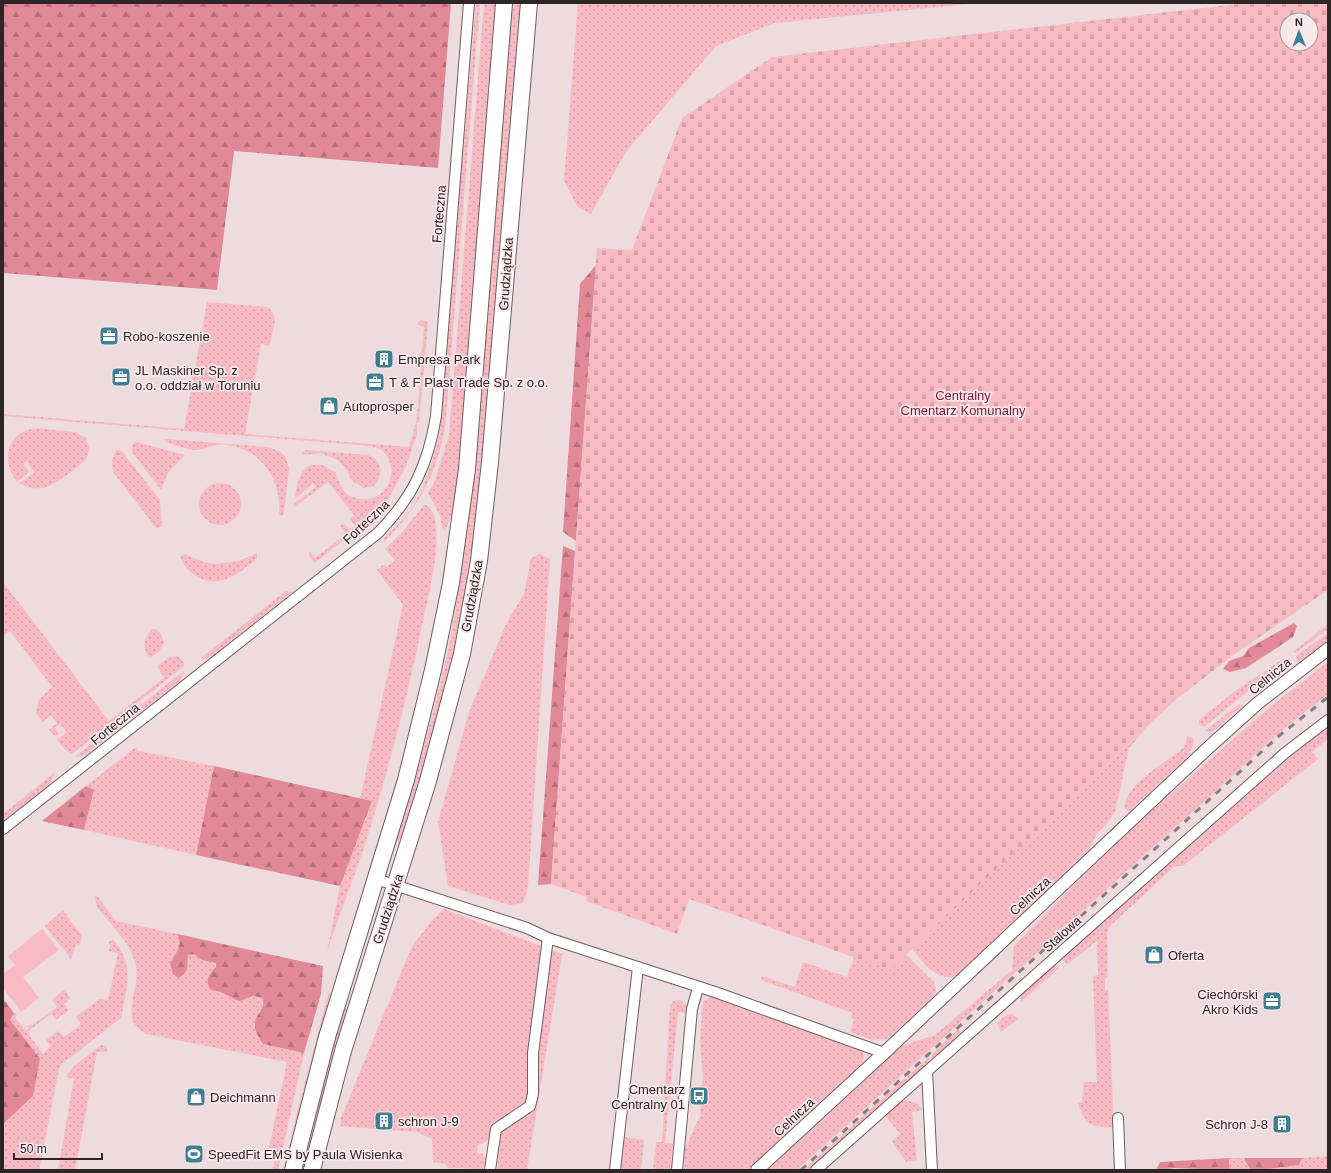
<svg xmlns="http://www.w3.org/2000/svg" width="1331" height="1173" font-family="Arial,sans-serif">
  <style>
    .grass { fill: url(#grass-dots) }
    .forest { fill: url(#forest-firs) }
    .cemetery { fill: url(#cemetery-stones); fill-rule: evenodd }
    .green { fill: #f8bbc3 }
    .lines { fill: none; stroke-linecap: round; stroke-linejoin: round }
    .minor-casing { stroke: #6d5e5f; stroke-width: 12 }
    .tertiary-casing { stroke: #6d5e5f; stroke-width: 14 }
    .primary-casing { stroke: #6d5e5f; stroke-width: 18 }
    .minor { stroke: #fff; stroke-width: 10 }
    .tertiary { stroke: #fff; stroke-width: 12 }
    .primary { stroke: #fff; stroke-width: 16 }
    .rail { stroke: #8a7e7f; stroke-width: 3; stroke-dasharray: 7 7; stroke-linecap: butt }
    .labels { text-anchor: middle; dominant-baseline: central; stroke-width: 3.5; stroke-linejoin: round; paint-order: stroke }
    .street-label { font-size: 13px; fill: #2c2626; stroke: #fae8ea }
    .poi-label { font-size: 13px; fill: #2c2626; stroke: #fae8ea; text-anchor: start }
    .park-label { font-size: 13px; fill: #831c38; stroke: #fae8ea }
  </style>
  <defs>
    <pattern id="grass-dots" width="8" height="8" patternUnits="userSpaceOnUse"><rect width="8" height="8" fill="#f8bbc3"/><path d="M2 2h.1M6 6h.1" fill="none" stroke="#d5a1a7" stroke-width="1.8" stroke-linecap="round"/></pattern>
    <pattern id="forest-firs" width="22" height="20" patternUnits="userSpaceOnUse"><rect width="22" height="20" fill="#e18997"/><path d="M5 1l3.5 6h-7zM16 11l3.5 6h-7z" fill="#b7707b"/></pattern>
    <pattern id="cemetery-stones" width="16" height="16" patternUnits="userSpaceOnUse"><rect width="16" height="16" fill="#f8bbc3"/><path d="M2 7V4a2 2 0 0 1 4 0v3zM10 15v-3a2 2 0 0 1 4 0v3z" fill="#d5a1a7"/></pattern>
  </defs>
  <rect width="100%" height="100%" fill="#eddbdd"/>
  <!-- grass -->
  <path class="grass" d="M476,3H480L445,428C434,479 420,505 384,542V538C392,530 401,522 408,513C425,492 432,462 439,436Z
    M484,3H498L481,226L455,506L445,531L443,530L440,516L428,493L434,483L449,436Z
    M511,3H521L482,480L461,622L445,690L408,821L402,839L397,841V837C415,780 431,723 445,664C458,606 465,545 473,485Z
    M578,3H979L775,23L716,46L625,153L591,214L578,207L564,181Z
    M207,302L267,307C281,315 272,333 269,346L261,344L245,434L409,447L417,419L424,326L417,325L420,320L428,322L419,423H417V434L406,466L392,493L379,511L315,563L309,556L310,551L315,558L346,534L340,526L344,523L350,530L355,526L350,519L354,515L328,482L294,507V503L316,487L313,483L295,499C297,482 301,458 325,466C329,468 332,471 335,472C339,478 339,486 344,491C348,496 354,498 360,499C393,504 405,453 371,446L3,416V414L184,429Z
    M36,428L75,432L86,438L89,448C88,452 88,457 85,460C78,468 53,486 43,488C34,489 27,488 19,483L34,473L27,461L23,464L29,472L17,482C0,460 7,432 36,428Z
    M165,439L268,447L281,452L286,458L289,468L284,514L281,516L279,514C282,480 261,448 225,445C213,443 203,450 195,450C186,450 174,444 165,442Z
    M136,442L185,455L168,473L161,490L132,452V445Z
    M116,450L122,451L160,500L162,527L156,528L113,472L112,461Z
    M306,450L368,455C383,460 384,475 374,486L363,488L351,480L347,470L338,460L320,453L304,455L302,453Z
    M199 504a21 21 0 1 1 42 0a21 21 0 1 1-42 0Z
    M424,505H427C433,511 436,518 436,526C439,552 430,590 424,616C409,691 390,765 367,838C355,876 339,914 327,952L340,886L372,802L360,799L403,605L377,570L383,565L386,567L395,561L385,549L403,531Z
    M257,553V559C238,574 217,592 193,574C187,570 181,563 181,556L185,554L203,562L216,564L239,561Z
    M540,554L550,559L528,887L523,903L510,905L448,886L438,822L469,712L507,622L524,594L531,558Z
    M3,582L109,721L164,678L157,666L168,658L178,656L184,662V666L72,754L64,749L57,740L67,732L60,724L55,728L59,734L55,736L49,730L57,723L51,715L43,722L36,713L39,699L52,687L10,631L3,636Z
    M286,591L292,592L213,655L206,659L201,658Z
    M1328,624V629L1296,653L1293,652Z
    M152,629H155L161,634L164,642L159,652L150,657L148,656C142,646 144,638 152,629Z
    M1328,633V641L1297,663L1296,656Z
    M1283,659L1285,661L1204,727L1199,725V720L1235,691Z
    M1328,662V694L1287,726L797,1170H768L902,1046L935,1035L1012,970L1014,946L1117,841L1271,706Z
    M185,670L180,681L85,755L75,757Z
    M1239,704L1242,706L1224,721L1223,725L1211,732L1205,731Z
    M1328,723V739L1312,752L1318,759L1183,866H1175L1109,927L1107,935L1108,977L1105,978V990H1108L1114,1127C1092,1128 1084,1124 1078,1103H1082L1084,1082H1097L1093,976L1098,975L1097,941L1068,964L1064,961L1062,957Z
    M1148,726L1129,748L1115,812L1105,826L1097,833L1089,849L956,976C935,982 924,962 912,949Z
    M1187,736L1193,738L1194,743L1188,756L1129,811L1125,809C1121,788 1167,761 1182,749L1186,744Z
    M136,747L139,751L214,766L196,855L84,830L94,791L86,786Z
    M54,773L50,785L3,821V814Z
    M97,896L116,921L177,934L180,940L179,951L175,956L170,964H189L188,955L194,954L202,960L216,963L211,990C223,993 233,1000 246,999C250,999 254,996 259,996L263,998C264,1007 256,1016 254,1025L263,1044L304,1053L278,1170H273L275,1157L271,1154L269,1148L287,1062L146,1034C116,1018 143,989 135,962C129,941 110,924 97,907L95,897Z
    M444,909L562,954L527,1170L497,1169L501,1131C492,1136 487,1142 478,1145L477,1153L483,1154L487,1162L482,1169L448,1168L446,1164L433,1162L432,1139L417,1132L340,1126L341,1118L411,948L432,920Z
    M63,910L82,936L80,945L76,944L71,959L45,926Z
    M868,918L934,982L936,990L934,996L887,1039L872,1040L850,1032L854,1020L851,1018L852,1013L761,980L762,976L795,987L803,962L847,977Z
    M113,939C135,967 127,986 121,1018L62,1064L59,1069L39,1170H3V1011L10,1020L14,1013L17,1015L15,1017L26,1031L29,1028L27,1026L31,1024L32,1025L57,1007L52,1000L64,990L70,998L64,1004L69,1010L56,1020L51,1014L27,1032L43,1054L51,1046L46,1040L58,1031L64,1037L81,1024L76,1017L99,999L108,1000L118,953L109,951L110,946L108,943Z
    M1053,966L1059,968L1021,1002V994Z
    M334,992L287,1170H284L296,1117L328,995Z
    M712,997L862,1050L864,1057L861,1064L748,1170H684L685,1149L700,1116L703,1077L700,1041L703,1001Z
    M680,1000L686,1005V1013L678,1012L665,1143L673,1144L670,1170H653L656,1142H662L670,1006L673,1001Z
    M344,1008L347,1009L316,1120L305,1170H301L327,1064Z
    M1008,1014H1012L1018,1019L1001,1032L997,1024L1002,1018Z
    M958,1029L962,1034L933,1062L931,1056Z
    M101,1045L106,1046L107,1052H97L75,1170H58L74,1079L66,1077L67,1075L74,1066Z
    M929,1057L930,1063L911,1082L907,1077Z
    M905,1078L910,1082L809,1170H804Z
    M906,1101C915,1101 918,1103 922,1110L912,1112L917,1160L906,1162L892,1141L900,1134L884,1114L899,1102Z
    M625,1137L644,1140L641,1170H621Z
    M1327,1156L1328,1170H1225L1229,1169V1158H1244L1250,1169L1299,1165L1302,1158Z"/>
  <!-- forest -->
  <path class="forest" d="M3,3H451L438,168L234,151L217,290L3,273Z
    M596,265L576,541L563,532L580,284Z
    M563,546L575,551L551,884L538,885Z
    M1294,623L1297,626L1293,637L1246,668L1230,672L1223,669L1229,661L1243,656L1249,648Z
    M214,766L372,801L340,886L196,855Z
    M86,786L94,790L84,830L42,821Z
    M177,934L323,966L321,994L304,1053L263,1044C243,1015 266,1017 263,998L254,996L239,1001L220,992L211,990C204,981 209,974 216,967V963L202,960L194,954L188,955C187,965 189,973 178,978L173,974L170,964C175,952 184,948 177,934Z
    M5,1001L14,1013L10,1020L40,1059L33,1096L3,1124V1002Z
    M1229,1158V1169L1225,1170L1175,1168L1156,1170L1160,1162Z
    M1244,1158H1302L1299,1165L1269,1169H1250Z"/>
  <!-- cemetery -->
  <path class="cemetery" d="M1248,3H1328V590L1236,653L1173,702L890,970L689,899L677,934L586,901L587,897L551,884L597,248L632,250L682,118L772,57ZM1287,20H1311V44H1287Z"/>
  <!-- green -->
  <path class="green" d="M42,929L59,950L23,977L39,998L21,1012L3,988V974L15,965L8,956Z"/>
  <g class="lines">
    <defs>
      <path id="minor" d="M3,829L378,533C413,497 428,465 436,416L469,3
        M376,879L527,928L548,938L715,992L884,1053
        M927,1071L932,1170
        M1118,1118L1120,1170
        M490,1170L496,1129L530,1106L533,1094V1053L548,938
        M615,1170L638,967
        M677,1170L692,1009L698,988
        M816,1170L1285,753L1328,720"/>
      <path id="tertiary" d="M757,1170L884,1053L1209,747L1258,703L1328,649"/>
      <path id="primary" d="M293,1170L327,1037L406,780L433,670L451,583L467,469L504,3
        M312,1170L343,1051L428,781L462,654L479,561L490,462L529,3"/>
    </defs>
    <!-- minor casing -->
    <use href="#minor" class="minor-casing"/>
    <!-- tertiary casing -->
    <use href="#tertiary" class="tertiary-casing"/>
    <!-- primary casing -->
    <use href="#primary" class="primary-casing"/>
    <!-- minor -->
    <use href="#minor" class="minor"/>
    <!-- tertiary -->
    <use href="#tertiary" class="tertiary"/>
    <!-- primary -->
    <use href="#primary" class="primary"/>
    <!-- rail -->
    <path class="rail" d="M801,1170L1222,788L1280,735L1328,697"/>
  </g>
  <!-- icons -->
  <defs>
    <symbol id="office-square" viewBox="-11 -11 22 22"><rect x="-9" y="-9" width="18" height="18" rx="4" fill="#3f7f93" stroke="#fae8ea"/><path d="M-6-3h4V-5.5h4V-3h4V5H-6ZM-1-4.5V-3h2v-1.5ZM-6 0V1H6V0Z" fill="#fff"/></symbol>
    <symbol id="building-square" viewBox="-11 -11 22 22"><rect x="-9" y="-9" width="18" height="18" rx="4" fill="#3f7f93" stroke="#fae8ea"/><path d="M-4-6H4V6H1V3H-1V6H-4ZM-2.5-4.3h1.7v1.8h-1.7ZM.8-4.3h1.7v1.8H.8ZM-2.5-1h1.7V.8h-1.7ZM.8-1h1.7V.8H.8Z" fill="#fff"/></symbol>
    <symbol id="shop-square" viewBox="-11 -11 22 22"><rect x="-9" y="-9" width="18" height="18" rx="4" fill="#3f7f93" stroke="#fae8ea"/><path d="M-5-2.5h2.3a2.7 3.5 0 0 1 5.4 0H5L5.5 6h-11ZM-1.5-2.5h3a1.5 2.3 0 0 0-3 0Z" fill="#fff"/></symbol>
    <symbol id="bus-square" viewBox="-11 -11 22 22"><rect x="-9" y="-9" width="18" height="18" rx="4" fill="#3f7f93" stroke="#fae8ea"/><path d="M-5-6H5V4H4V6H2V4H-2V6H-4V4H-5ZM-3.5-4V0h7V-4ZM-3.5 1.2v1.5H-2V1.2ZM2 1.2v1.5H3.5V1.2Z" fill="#fff"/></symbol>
    <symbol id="stadium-square" viewBox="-11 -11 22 22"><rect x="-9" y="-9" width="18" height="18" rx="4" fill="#3f7f93" stroke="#fae8ea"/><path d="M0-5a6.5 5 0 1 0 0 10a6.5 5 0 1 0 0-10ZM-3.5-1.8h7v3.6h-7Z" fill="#fff"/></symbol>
  </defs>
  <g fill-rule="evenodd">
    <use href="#office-square" x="98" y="325" width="22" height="22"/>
    <use href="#building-square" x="373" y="348" width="22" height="22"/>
    <use href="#office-square" x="110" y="366" width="22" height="22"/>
    <use href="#office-square" x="364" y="371" width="22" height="22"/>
    <use href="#shop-square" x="318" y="395" width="22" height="22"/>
    <use href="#shop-square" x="1143" y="944" width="22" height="22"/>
    <use href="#office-square" x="1261" y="990" width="22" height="22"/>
    <use href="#bus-square" x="688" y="1085" width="22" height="22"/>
    <use href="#shop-square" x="185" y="1086" width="22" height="22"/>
    <use href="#building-square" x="373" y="1110" width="22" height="22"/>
    <use href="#building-square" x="1271" y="1113" width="22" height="22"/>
    <use href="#stadium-square" x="183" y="1143" width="22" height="22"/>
  </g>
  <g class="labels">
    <!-- street labels -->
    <g class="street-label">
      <text transform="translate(439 214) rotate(-85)">Forteczna</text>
      <text transform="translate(506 274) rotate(-86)">Grudziądzka</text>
      <text transform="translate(366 522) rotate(-43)">Forteczna</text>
      <text transform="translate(472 596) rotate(-80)">Grudziądzka</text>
      <text transform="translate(1270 676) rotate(-39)">Celnicza</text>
      <text transform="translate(115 724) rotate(-39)">Forteczna</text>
      <text transform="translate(1030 896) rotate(-43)">Celnicza</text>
      <text transform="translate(388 909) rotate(-72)">Grudziądzka</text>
      <text transform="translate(1062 934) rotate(-42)">Stalowa</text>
      <text transform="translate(794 1117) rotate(-43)">Celnicza</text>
    </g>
    <!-- poi labels -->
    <g class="poi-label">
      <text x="123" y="336">Robo-koszenie</text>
      <text x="398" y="359">Empresa Park</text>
      <text x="135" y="370">JL Maskiner Sp. z<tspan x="135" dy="15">o.o. oddział w Toruniu</tspan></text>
      <text x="389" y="382">T &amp; F Plast Trade Sp. z o.o.</text>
      <text x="343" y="406">Autoprosper</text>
      <text x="1168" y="955">Oferta</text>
      <text x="1258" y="994" text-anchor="end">Ciechórski<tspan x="1258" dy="15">Akro Kids</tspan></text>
      <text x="685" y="1089" text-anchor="end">Cmentarz<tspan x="685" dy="15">Centralny 01</tspan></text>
      <text x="210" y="1097">Deichmann</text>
      <text x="398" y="1121">schron J-9</text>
      <text x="1268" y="1124" text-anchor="end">Schron J-8</text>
      <text x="208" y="1154">SpeedFit EMS by Paula Wisienka</text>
    </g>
    <!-- park labels -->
    <g class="park-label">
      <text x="963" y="395">Centralny<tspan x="963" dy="15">Cmentarz Komunalny</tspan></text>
    </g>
  </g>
  <!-- border -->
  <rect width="1331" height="1173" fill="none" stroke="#2c2626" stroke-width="8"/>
  <!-- north arrow -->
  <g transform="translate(1299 32) rotate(359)"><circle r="19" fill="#fae8ea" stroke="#a89a9c"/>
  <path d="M0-3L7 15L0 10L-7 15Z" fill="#3f7f93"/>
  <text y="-6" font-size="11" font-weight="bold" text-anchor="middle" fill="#2c2626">N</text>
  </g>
  <!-- scale -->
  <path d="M14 1153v6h88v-6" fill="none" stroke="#2c2626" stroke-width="2"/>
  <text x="20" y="1153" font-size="12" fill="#2c2626" stroke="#fae8ea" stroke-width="3" paint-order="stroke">50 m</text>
</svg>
